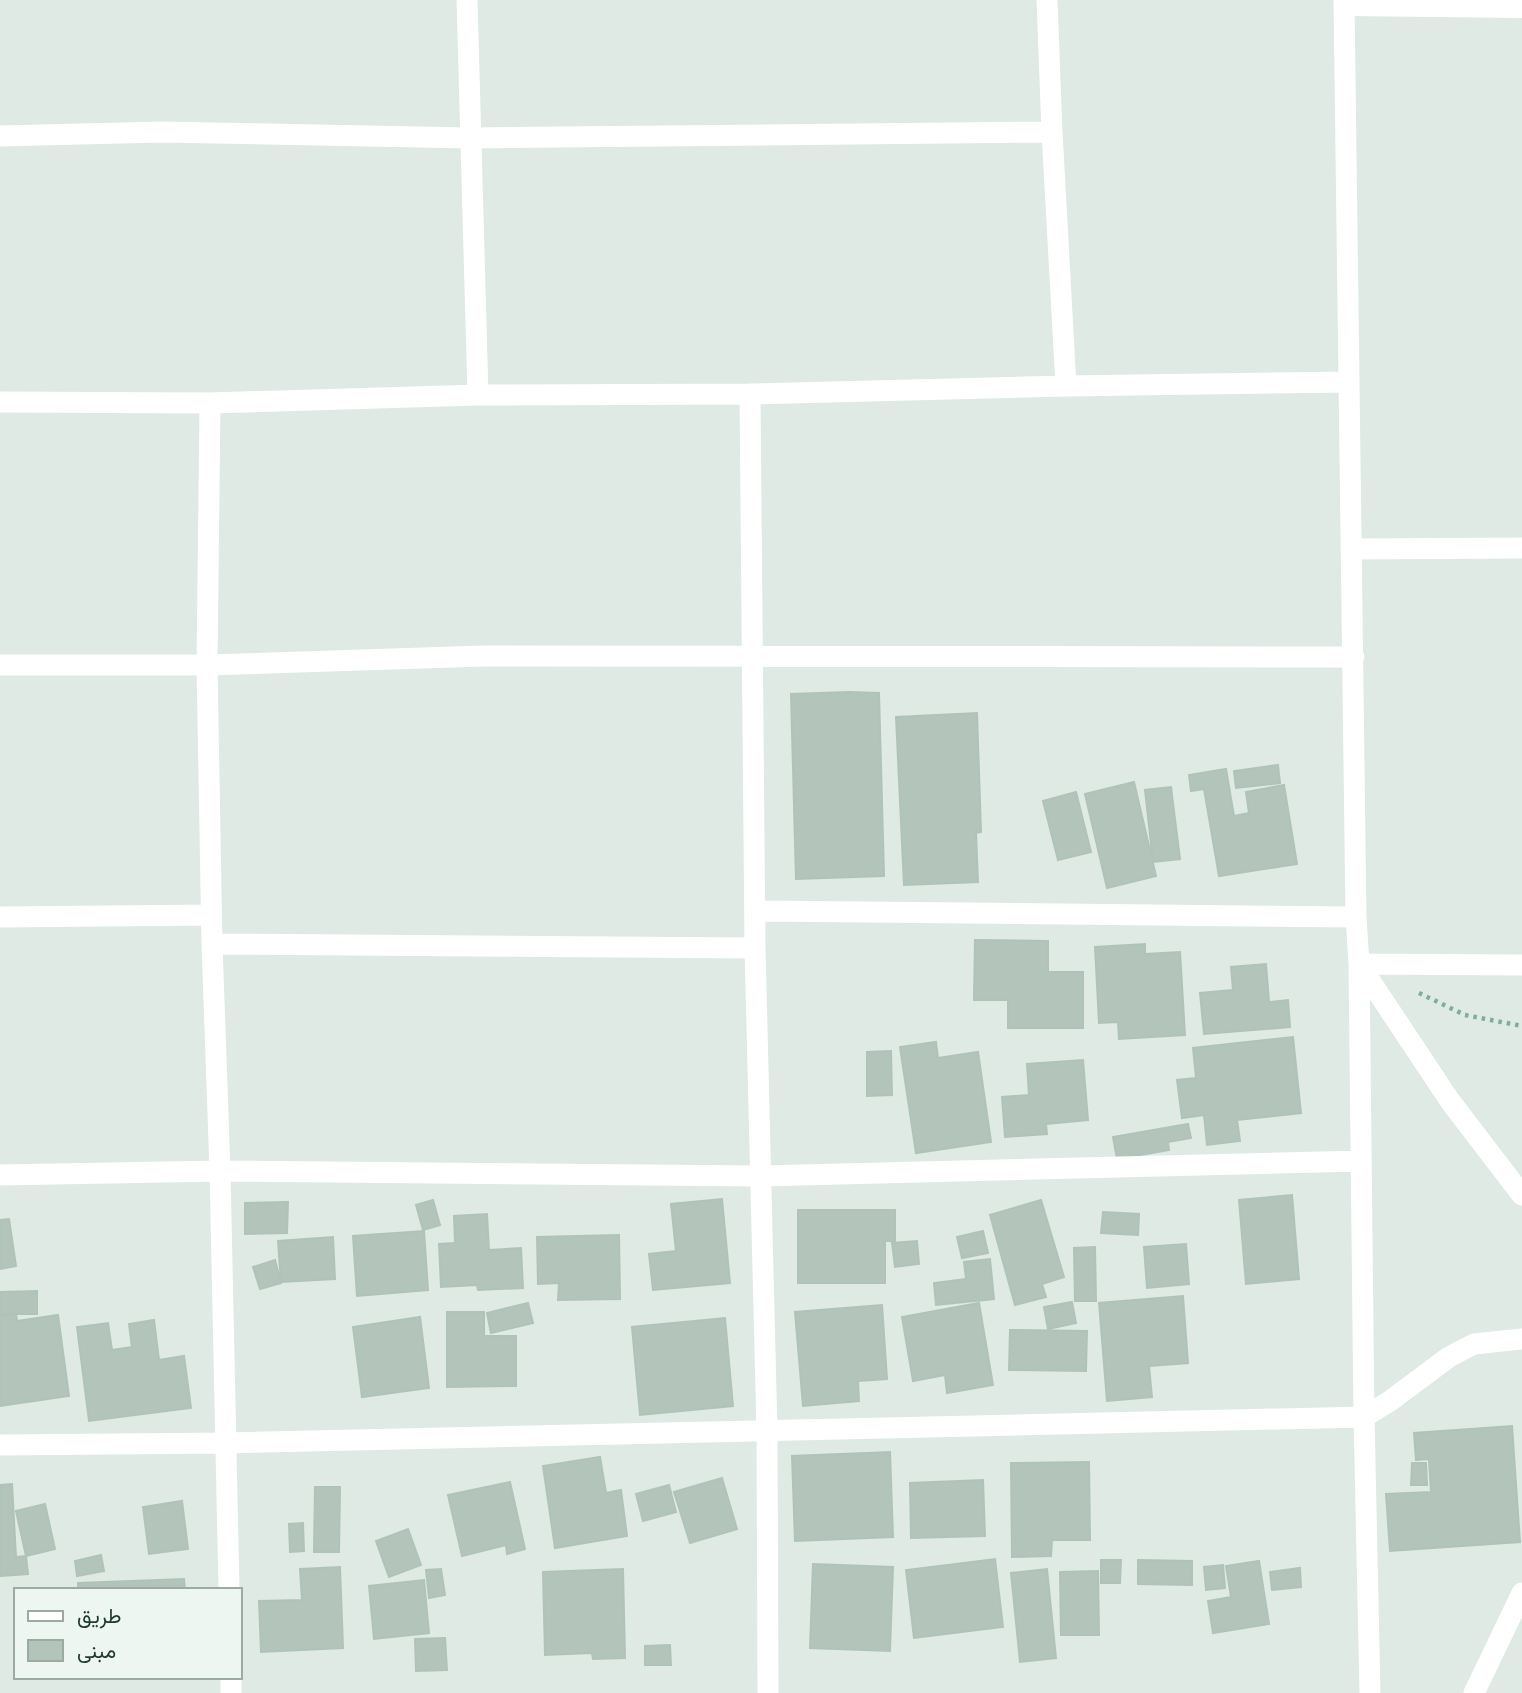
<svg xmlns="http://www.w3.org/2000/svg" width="1522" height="1693" font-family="'Public Sans',Vazirmatn,sans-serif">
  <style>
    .building { fill: #b3c4bb; stroke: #b0c3b9; stroke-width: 2 }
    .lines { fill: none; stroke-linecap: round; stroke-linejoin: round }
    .path { stroke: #7ead98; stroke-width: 4.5; stroke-dasharray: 3.5 5; stroke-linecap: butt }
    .service { stroke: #fff; stroke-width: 18 }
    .minor { stroke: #fff; stroke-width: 21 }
  </style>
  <rect width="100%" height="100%" fill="#deeae3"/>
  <!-- building -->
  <path class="building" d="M849,692L879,693L884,876L796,879L791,694Z
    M977,713L981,832L976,833L978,882L904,885L896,717Z
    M1278,765L1280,783L1236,788L1234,771Z
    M1226,769L1234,816L1249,813L1246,792L1284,785L1297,864L1219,876L1204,789L1191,791L1189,775Z
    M1134,782L1156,876L1107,888L1085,794Z
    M1171,787L1180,859L1153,862L1145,790Z
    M1076,792L1091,852L1058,860L1043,801Z
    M975,940L1048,941V972H1083V1028H1008V1000H974Z
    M1145,944V954L1180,952L1185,1035L1119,1039L1118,1022L1099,1023L1095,947Z
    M1266,964L1269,1002L1288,1000L1290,1027L1204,1034L1200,993L1233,990L1231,967Z
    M1293,1037L1301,1113L1237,1120L1240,1141L1207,1145L1204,1115L1182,1118L1177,1080L1196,1078L1193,1048Z
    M936,1042L938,1058L978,1052L991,1142L916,1153L900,1047Z
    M891,1051L892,1095L867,1096V1052Z
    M1083,1060L1088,1120L1046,1124L1047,1134L1005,1137L1002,1097L1029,1095L1027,1064Z
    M1188,1124L1191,1138L1168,1142L1169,1150L1117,1159L1113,1137Z
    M1292,1195L1299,1279L1246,1284L1239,1200Z
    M722,1199L730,1283L653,1290L649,1254L676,1251L671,1204Z
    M433,1200L440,1225L423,1230L416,1205Z
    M1041,1200L1064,1277L1042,1284L1046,1297L1015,1305L990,1215Z
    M288,1202L287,1233L245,1234V1203Z
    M798,1210H895V1241H885V1283H798Z
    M1103,1212L1139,1214L1138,1235L1101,1233Z
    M487,1214L489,1250L521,1248L523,1288L478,1290L477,1285L441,1287L439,1244L455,1243L454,1216Z
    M9,1219L16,1266L0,1269V1220Z
    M424,1231L428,1290L357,1296L353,1236Z
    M983,1231L988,1253L962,1258L957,1237Z
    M619,1235L620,1299L558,1300L559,1283L538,1284L537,1237Z
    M333,1237L335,1279L281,1282L278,1241Z
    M917,1241L919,1264L895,1267L892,1243Z
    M1186,1244L1189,1284L1147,1288L1144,1247Z
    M1095,1247L1096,1301H1075L1074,1248Z
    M990,1259L994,1299L936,1305L934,1283L966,1279L964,1262Z
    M275,1260L281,1283L260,1289L253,1267Z
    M37,1291V1314H0V1292Z
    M1183,1296L1188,1363L1149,1366L1152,1397L1107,1401L1099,1303Z
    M1072,1302L1076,1323L1048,1329L1044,1307Z
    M528,1303L533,1323L491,1333L487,1313Z
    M979,1303L993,1385L947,1393L945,1375L913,1381L902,1317Z
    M882,1305L887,1379L858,1381L859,1401L803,1406L795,1312Z
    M447,1312H484V1336H516V1386L447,1387Z
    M16,1314L17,1321L58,1315L69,1396L0,1406V1316Z
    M420,1317L429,1388L362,1397L353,1327Z
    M725,1318L733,1406L640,1415L632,1327Z
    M154,1320L159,1360L184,1356L191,1408L89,1421L77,1327L108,1323L112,1350L132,1347L129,1324Z
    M1010,1330L1087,1331L1086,1371L1009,1370Z
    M1512,1426L1520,1542L1390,1551L1386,1494L1431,1492L1429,1459L1416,1460L1414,1433Z
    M890,1452L893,1537L795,1541L792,1456Z
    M600,1457L606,1493L621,1490L627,1536L555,1548L543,1466Z
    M1089,1462L1090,1540H1052L1051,1556L1012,1557L1011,1463Z
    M1412,1463H1426L1427,1485H1411Z
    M722,1478L737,1529L690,1543L674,1492Z
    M983,1480L985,1536L911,1538L910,1483Z
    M510,1482L525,1549L507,1554L506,1545L462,1556L448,1495Z
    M12,1484L16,1557L26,1556L28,1574L0,1576V1485Z
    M669,1485L676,1512L643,1521L636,1494Z
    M315,1487H340L339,1552H314Z
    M182,1501L188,1549L149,1554L143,1507Z
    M45,1504L55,1549L26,1556L16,1511Z
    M303,1523L304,1551L290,1552L289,1524Z
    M408,1529L421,1565L389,1577L376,1541Z
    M101,1555L104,1571L77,1576L75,1561Z
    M995,1559L1003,1627L914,1638L906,1570Z
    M1101,1560H1121L1120,1583H1101Z
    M1138,1560L1192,1561V1585L1138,1584Z
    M1259,1561L1269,1624L1213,1633L1208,1601L1231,1597L1226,1566Z
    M813,1564L893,1567L890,1651L810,1648Z
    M1223,1565L1225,1588L1206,1590L1204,1567Z
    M340,1567L343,1648L261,1652L259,1601L302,1600L300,1569Z
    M1300,1568L1301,1587L1272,1590L1270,1572Z
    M441,1569L445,1595L429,1598L426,1570Z
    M623,1569L625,1658L593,1659L592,1653L545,1655L543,1572Z
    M1047,1569L1056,1658L1020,1662L1011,1573Z
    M1098,1571L1099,1635H1061L1060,1572Z
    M184,1579L185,1590H78V1583Z
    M424,1580L429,1633L374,1639L369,1586Z
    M445,1638L447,1670L416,1671L415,1639Z
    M670,1645L671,1665H645V1646Z"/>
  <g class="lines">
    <!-- path -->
    <path class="path" d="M1419,993L1465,1015L1522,1026"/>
    <!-- service -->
    <path class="service" d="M1344,7L1522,9"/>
    <!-- minor -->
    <path class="minor" d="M467,0L478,395
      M1047,0L1052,132L1066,386
      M1344,0L1356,917L1359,964L1364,1417L1370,1693
      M0,136L162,132L470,138L1052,132
      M750,394L755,948L767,1432L768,1693
      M0,402L210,403L478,395L750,394L1066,386L1349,382
      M210,403L207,665L212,944L220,1171L229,1590
      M1352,549L1522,548
      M0,665H207L484,656L1354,657
      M756,911L1356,917
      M0,917L211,915
      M212,944L755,948
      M1359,964L1450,1101L1522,1195
      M1359,964L1522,965
      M0,1175L220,1171L760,1176L1361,1161
      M0,1445L226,1443L1364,1417L1390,1401L1449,1357L1474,1344L1522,1339
      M231,1677V1693
      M1474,1693L1522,1593"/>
  </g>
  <!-- legend -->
  <rect x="14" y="1588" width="228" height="91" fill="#eef6f1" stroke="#9baaa3" stroke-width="2"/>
  <rect x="28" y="1611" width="35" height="10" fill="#ffffff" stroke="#9baaa3" stroke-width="2"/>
  <text x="77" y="1623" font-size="21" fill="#1f392f">طريق</text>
  <rect x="28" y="1640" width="35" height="21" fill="#b3c4bb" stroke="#9baaa3" stroke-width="2"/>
  <text x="77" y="1658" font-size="21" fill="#1f392f">مبنى</text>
</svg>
